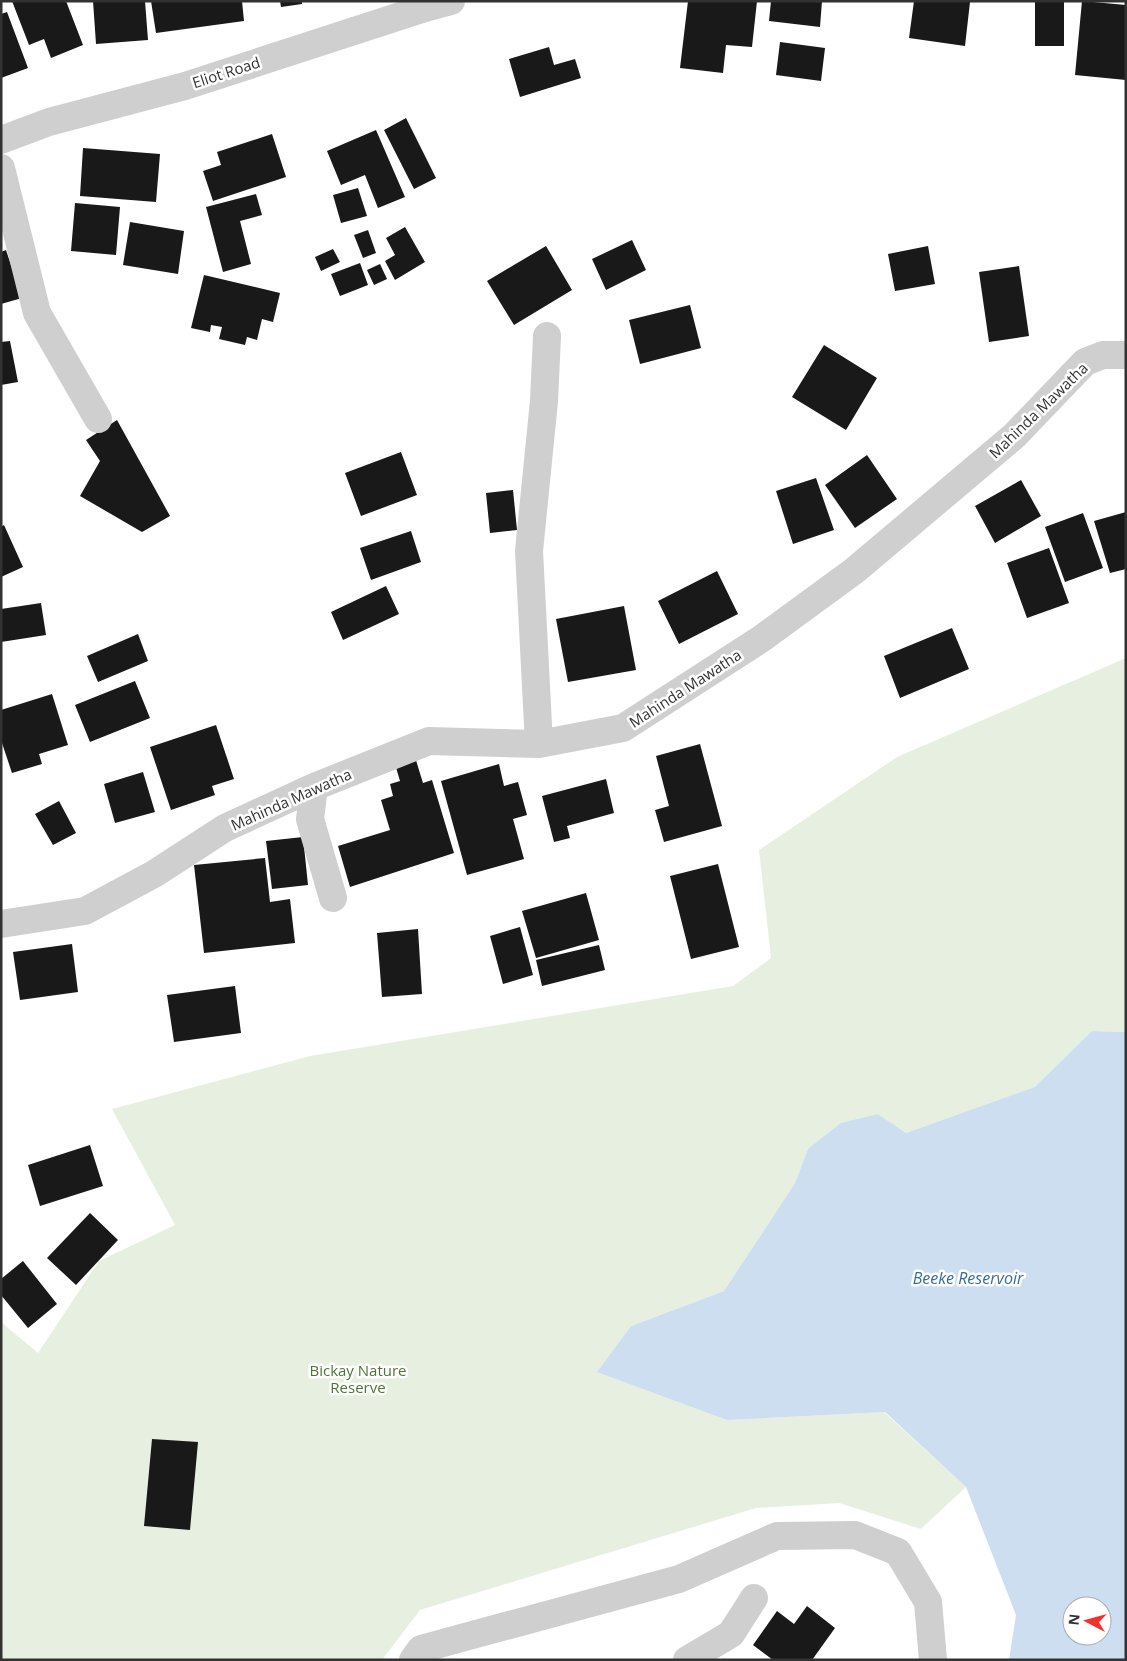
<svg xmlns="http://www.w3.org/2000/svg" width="1127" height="1661" font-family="'Open Sans',sans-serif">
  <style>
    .green { fill: #e7f0e0 }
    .water { fill: #ccdef0; fill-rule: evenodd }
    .building { fill: #191919 }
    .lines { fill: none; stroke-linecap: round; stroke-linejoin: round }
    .minor { stroke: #cfcfcf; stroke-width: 28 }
    .labels { text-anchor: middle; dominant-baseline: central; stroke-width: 5; stroke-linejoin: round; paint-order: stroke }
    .street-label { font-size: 15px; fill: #323232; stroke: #fff }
    .park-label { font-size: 15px; fill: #50733b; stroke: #fff }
    .water-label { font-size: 16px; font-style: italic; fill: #386c9d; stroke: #fff }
  </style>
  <rect width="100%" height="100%" fill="#fff"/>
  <!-- green -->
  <path class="green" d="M1126,658V1032L1092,1031L1036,1087L906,1133L878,1114L808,1149L795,1183L724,1291L631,1326L598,1371L727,1420L884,1412L966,1487L921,1529L839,1503L756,1508L420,1610L382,1660H1V1322L38,1353L99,1261L175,1225L112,1109L310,1056L733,986L771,958L759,850L897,757Z"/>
  <!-- water -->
  <path class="water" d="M1092,1031L1126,1032V1660H1009L1016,1615L966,1487L885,1412L727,1420L597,1372L631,1326L724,1291L795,1183L808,1149L841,1123L878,1114L906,1133L1035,1087ZM1072,1606H1102V1636H1072Z"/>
  <!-- building -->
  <path class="building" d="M12,1H66L83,45L51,58L44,39L29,45Z
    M93,1H145L148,40L96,44Z
    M151,1H242L244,21L156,33Z
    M280,1H302V4L281,7Z
    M688,1H757L752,47L726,45L723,73L680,68Z
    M771,1H822L820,27L769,21Z
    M914,1L970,2L965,46L909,38Z
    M1035,1H1064V46H1035Z
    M1082,1L1126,5V80L1075,75Z
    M7,12L28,68L1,78V14Z
    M780,42L825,48L821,81L776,75Z
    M549,47L554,65L575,59L581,78L520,97L509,59Z
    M406,118L436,178L414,189L384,130Z
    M376,130L405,197L378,208L365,175L341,185L327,151Z
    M272,134L286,177L213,201L203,171L221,165L217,152Z
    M83,148L160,154L156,202L80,196Z
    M358,188L367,216L341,223L333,195Z
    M256,194L262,215L240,221L251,264L223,272L206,207Z
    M75,203L120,207L116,255L71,251Z
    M130,222L184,231L178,274L123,265Z
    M405,227L425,262L395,280L385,261L395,255L386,238Z
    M368,230L376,253L363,258L354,235Z
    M632,240L646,270L606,290L592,259Z
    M546,246L572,290L514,325L487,281Z
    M928,246L935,284L895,291L888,254Z
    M333,249L340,262L321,271L315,257Z
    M6,250L22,298L1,304V252Z
    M360,263L368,285L340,296L331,274Z
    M380,264L387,279L374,285L367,270Z
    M1019,266L1029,336L989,342L979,272Z
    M204,275L280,293L273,322L262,319L257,340L247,337L245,345L219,339L222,327L211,325L210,332L191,328Z
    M690,305L701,348L640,364L629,320Z
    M10,341L18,382L1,385V342Z
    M824,345L877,378L846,430L792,397Z
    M117,420L170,516L142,532L80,496L100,461L86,440Z
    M401,452L417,495L361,516L345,473Z
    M867,455L897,499L855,528L825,485Z
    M816,478L834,530L793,544L776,491Z
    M1021,480L1041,516L995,543L975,506Z
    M513,490L517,530L490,533L486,493Z
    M1126,512V569L1110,573L1094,521Z
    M1083,513L1103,568L1065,582L1045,527Z
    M4,525L23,567L1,577V527Z
    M411,531L421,562L371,580L360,548Z
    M1049,548L1069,603L1027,618L1007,563Z
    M717,571L738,614L679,644L658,601Z
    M386,586L399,614L343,640L331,612Z
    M41,603L46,635L1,642V609Z
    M624,606L636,670L568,682L556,619Z
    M952,628L969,669L900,698L884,656Z
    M138,634L148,661L98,682L87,656Z
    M135,681L150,718L90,742L75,705Z
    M52,694L68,745L39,754L42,764L12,773L1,740V710Z
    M216,725L234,779L212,786L215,795L171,810L150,747Z
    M700,744L722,826L664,842L655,810L669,806L656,756Z
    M415,757L423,783L432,780L454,853L350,887L338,846L390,830L381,800L393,796L390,784L400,781L395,764Z
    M499,764L504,786L518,782L527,815L513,819L524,859L467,875L441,781Z
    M143,772L155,812L115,823L104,784Z
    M606,779L614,813L567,826L570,838L554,842L542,796Z
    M59,801L76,833L53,845L35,814Z
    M303,837L308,885L272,889L266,841Z
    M265,858L270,902L290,899L295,943L204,953L194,865Z
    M718,864L739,947L691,959L670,876Z
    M586,893L599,940L536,958L522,911Z
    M520,927L533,975L503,984L490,936Z
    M418,929L422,994L382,997L377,933Z
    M72,944L78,992L20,1000L13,952Z
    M599,945L605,970L542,986L536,960Z
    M235,986L241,1033L174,1042L167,995Z
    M90,1145L103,1186L40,1206L28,1165Z
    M90,1213L118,1240L76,1285L47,1258Z
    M23,1261L57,1304L28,1328L1,1295V1279Z
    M152,1439L198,1442L190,1530L144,1526Z
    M807,1606L835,1628L812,1660H773L753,1645L777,1611L794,1624Z"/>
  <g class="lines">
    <!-- minor -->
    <path class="minor" d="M1,140L49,122L185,86L425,8L451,1
      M1,168L37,313L98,419
      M539,744L529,551L544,401L547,336
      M314,787L310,819L333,898
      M1,924L85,911L154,874L225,828L314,787L429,741L539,744L623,728L761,639L854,571L1014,436L1085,362L1103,355H1126
      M413,1660L421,1649L679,1579L777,1536L855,1535L898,1552L928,1602L933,1660
      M687,1660L731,1634L754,1598"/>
  </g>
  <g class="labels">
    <!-- street labels -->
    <g class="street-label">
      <text transform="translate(226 72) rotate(-18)">Eliot Road</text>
      <text transform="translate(1038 410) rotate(-44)">Mahinda Mawatha</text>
      <text transform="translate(685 688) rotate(-33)">Mahinda Mawatha</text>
      <text transform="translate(291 799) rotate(-24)">Mahinda Mawatha</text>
    </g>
    <!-- park labels -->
    <g class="park-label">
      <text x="358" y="1370">Bickay Nature<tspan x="358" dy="17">Reserve</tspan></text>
    </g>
    <!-- water labels -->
    <g class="water-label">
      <text x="968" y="1278">Beeke Reservoir</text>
    </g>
  </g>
  <!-- border -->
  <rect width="1127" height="1661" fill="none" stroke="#323232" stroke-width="5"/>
  <!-- north arrow -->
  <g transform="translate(1087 1621) rotate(276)"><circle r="24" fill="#ffffff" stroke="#adadad"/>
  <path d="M0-4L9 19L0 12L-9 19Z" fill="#f3302b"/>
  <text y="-8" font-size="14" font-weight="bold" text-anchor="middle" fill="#323232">N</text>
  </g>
</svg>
